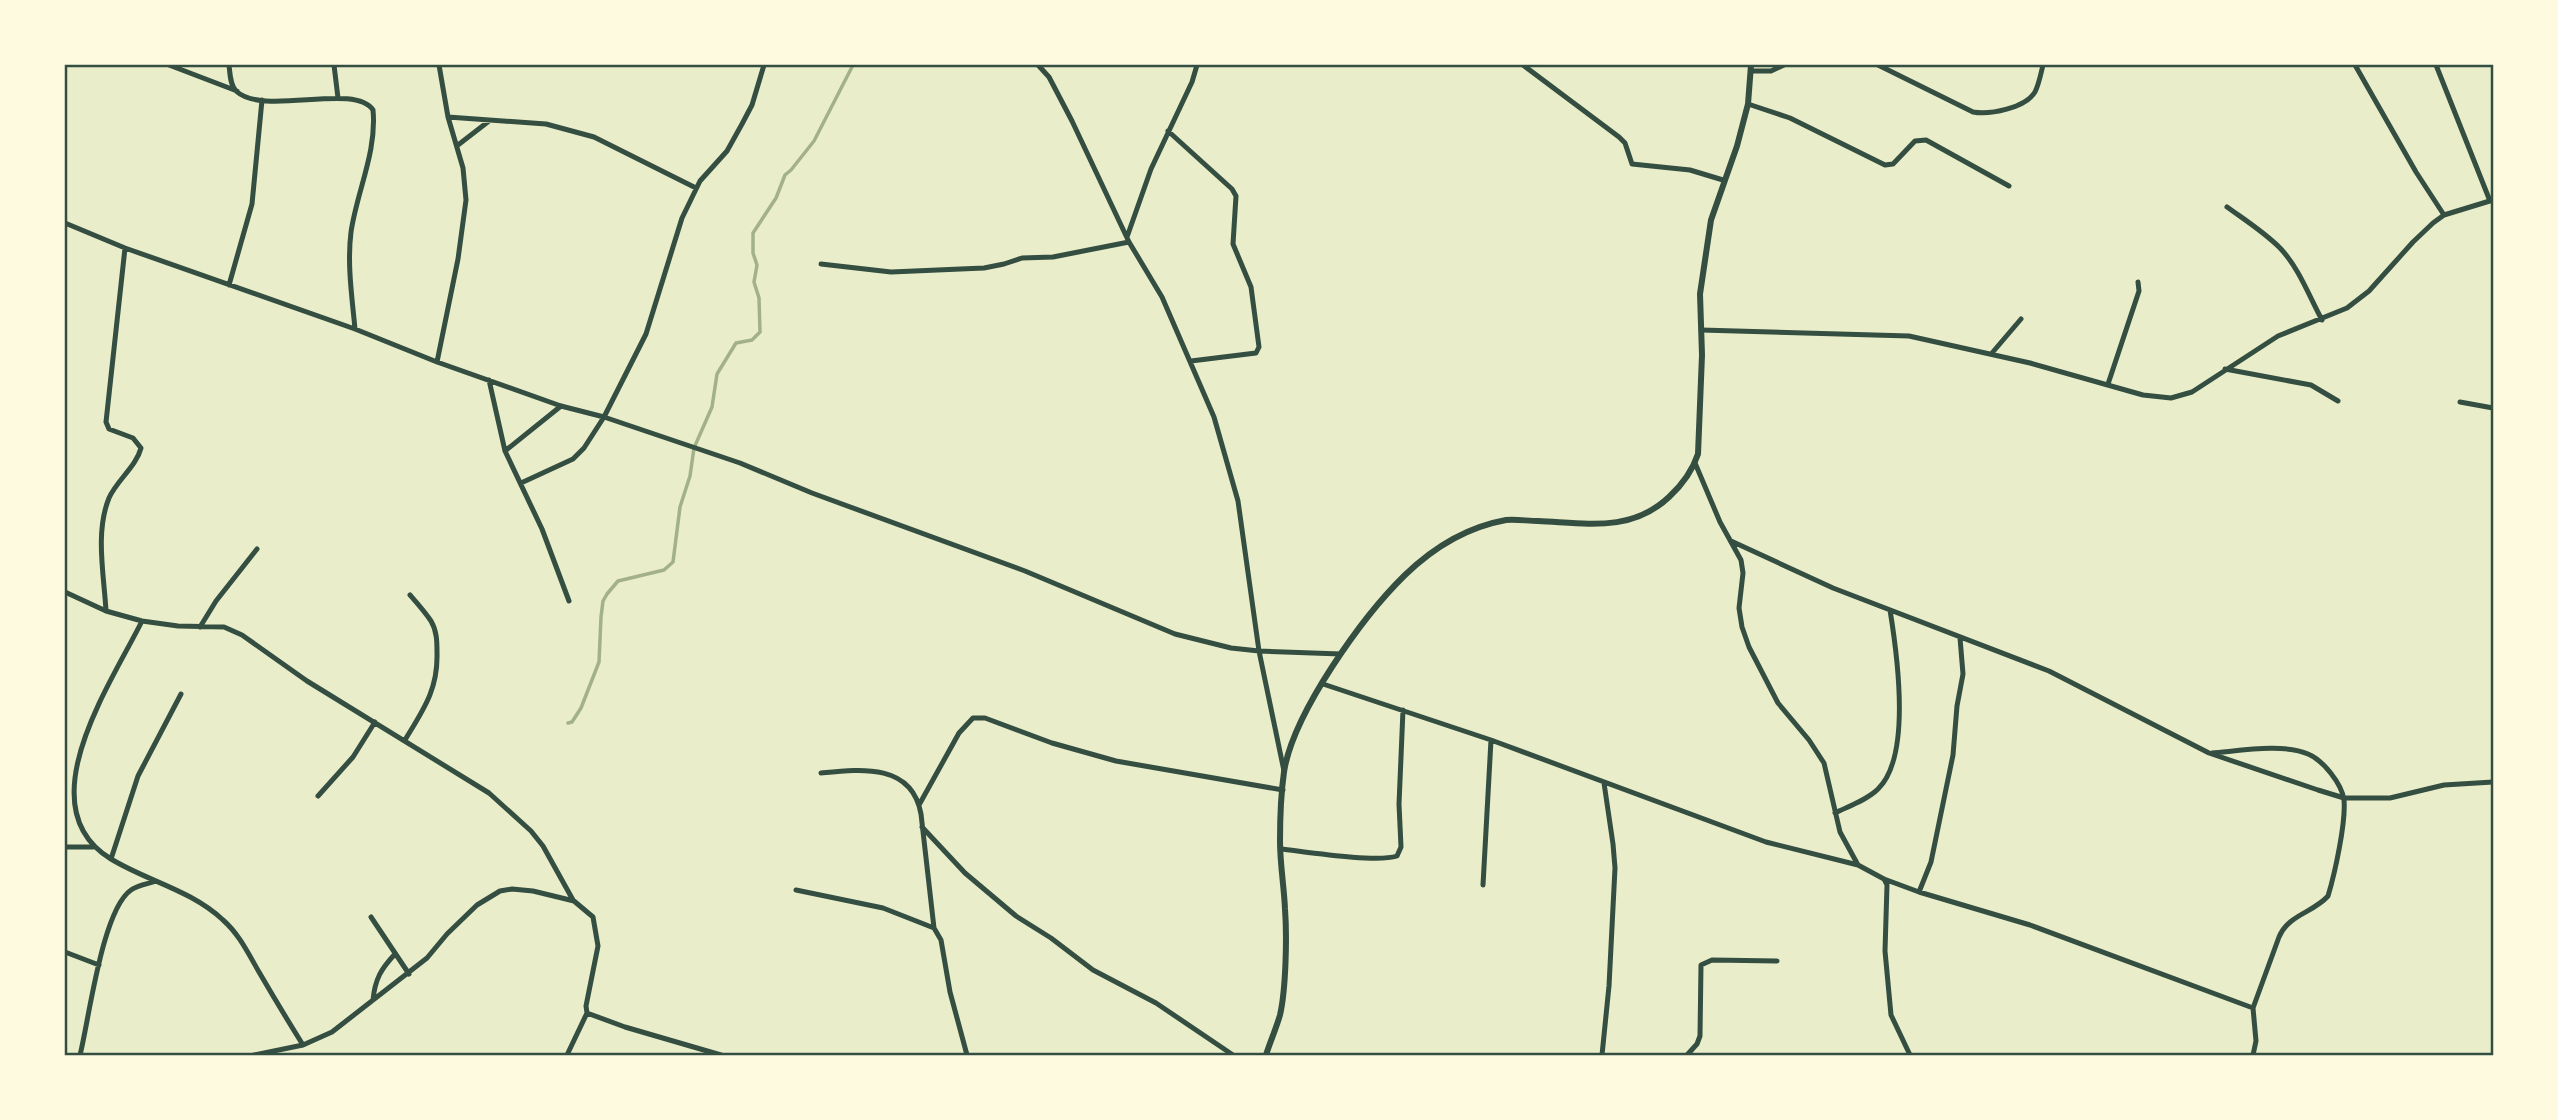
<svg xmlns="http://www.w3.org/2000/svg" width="2558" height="1120" font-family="Merriweather,serif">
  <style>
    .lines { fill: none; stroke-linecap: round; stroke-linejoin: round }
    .stream { stroke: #a3b18a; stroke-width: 3.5 }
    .minor { stroke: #344e41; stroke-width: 5 }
    .tertiary { stroke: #344e41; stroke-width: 6 }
    .neatline { fill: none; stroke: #344e41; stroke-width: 2.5 }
  </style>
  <rect width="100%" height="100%" fill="#e9edc9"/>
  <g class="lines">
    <!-- stream -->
    <path class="stream" d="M568,723L572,722L581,708L599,662L601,617L603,601L607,594L618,581L664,570L673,562L680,507L690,476L694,448L712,407L717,374L736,343L752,340L760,332L759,298L754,282L757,265L753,253V233L776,198L785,175L791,170L814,141L853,65"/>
    <!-- minor -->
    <path class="minor" d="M169,65L237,91
      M229,65C230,73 230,85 236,91C264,117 354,82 373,110C377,152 357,191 351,232C347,264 352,297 355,329
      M334,65L338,98
      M1038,65L1049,77L1072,121L1129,242L1162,297L1214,417L1238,501L1259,651L1284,771
      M1523,65L1619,137L1625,143L1632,164L1690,170L1723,180
      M1878,65L1973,112C1990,115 2025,108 2035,92C2039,84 2041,73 2043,65
      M2355,65L2416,172L2444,215
      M2436,65L2490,201
      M1752,71H1771L1784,65
      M1748,104L1790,118L1885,165L1893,164L1915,141L1926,140L2009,186
      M448,117L546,124L594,137L696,188
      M1168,131L1232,189L1236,196L1233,244L1251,287L1259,347L1256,353L1191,361
      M458,145L489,121
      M2227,207C2245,220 2264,232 2280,248C2299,268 2309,296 2322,320
      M65,223L125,248L355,329L437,362L561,406L604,417L740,463L812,493L1025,571L1175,634L1231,648L1259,651L1341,654
      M1127,237L1151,169L1192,82L1197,65
      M821,264L891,272L984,268L1004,264L1022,258L1053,257L1129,242
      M229,285L252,204L262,100
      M1701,330L1909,336L2030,363L2143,395L2171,398L2192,392L2278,336L2347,308L2369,291L2413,242L2433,223L2444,215L2493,200
      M1992,353L2021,319
      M437,362L458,259L466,200L463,168L448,117L439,65
      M2225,369L2311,385L2338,401
      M489,380L505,451L542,529L569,601
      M2108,384L2139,291L2138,282
      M2460,402L2493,408
      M505,451L561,406
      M1695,463L1720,522L1741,560L1743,573L1739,608L1742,627L1749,647L1778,703L1809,740L1824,763L1840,832L1858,865
      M521,483L573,459L584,448L604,417L646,334L682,218L700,181L727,151L742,124L752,105L764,65
      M1731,541L1833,588L2049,671L2209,753L2318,790L2344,798H2390L2444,785L2493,782
      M65,592L106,611L142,621L178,626L224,627L242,635L307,681L489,793L531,831L543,846L573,900
      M106,611C104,575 95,532 109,498C117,480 136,467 141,448L133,438L109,429L106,422L125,248
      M142,621C112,682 25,807 111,859C147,881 191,890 223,920C239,934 248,953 259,972C273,996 288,1021 303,1045
      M200,627L216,601L257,549
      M1323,684L1491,740L1766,842L1858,865L1884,879L1887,885L1885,951L1891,1015L1910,1055
      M405,740C423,710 438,690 437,653C437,642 437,631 431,621C425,612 417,603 410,595
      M2212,753C2238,751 2284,743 2308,754C2323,760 2342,784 2344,800C2346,822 2335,873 2328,896C2313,913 2289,914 2279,937L2253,1008L2256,1041L2253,1055
      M821,773C861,769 912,763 921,814L934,928
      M318,796L353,757L375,722
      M919,805L959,733L973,718H985L1052,743L1116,761L1283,790
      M1835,813C1849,806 1867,800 1878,789C1912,756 1897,653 1890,610
      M922,827L965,873L1016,916L1051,938L1093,970L1156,1003L1233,1055
      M65,847H95
      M1281,849C1307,852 1376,863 1397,856L1401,847L1399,804L1403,710
      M111,859L138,776L181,694
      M1884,879L1919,892L2030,925L2253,1008
      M1483,885L1491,740
      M796,890L883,908L934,928L941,940L950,992L967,1055
      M1919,892L1931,862L1953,755L1957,706L1963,674L1960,638
      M371,917L409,974
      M65,952L99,965
      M373,1000C375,979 381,969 395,954
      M80,1055C89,1020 102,910 131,890C138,885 148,884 156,881
      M254,1055L303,1045L332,1032L427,958L447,934L477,905L500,891L512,889L533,891L574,901L593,917L598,946L586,1006L587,1013L625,1027L721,1055
      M567,1055L587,1013
      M1602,1055L1609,986L1615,868L1613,844L1604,783
      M1687,1055L1697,1044L1700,1036L1701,965L1712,960L1777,961"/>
    <!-- tertiary -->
    <path class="tertiary" d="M1266,1055C1270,1042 1276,1029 1280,1015C1286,989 1287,936 1285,909C1284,886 1280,864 1280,841C1280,819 1281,793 1284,772C1293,713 1363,616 1405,575C1434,547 1467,527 1506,520C1516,519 1528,521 1538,521C1585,523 1631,533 1669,497C1682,485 1692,472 1698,454L1702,355L1700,294L1711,220L1737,146L1748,104L1751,65"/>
  </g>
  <!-- border -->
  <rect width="2558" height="1120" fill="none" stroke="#fefae0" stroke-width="133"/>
  <rect x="66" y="66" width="2426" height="988" class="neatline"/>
</svg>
